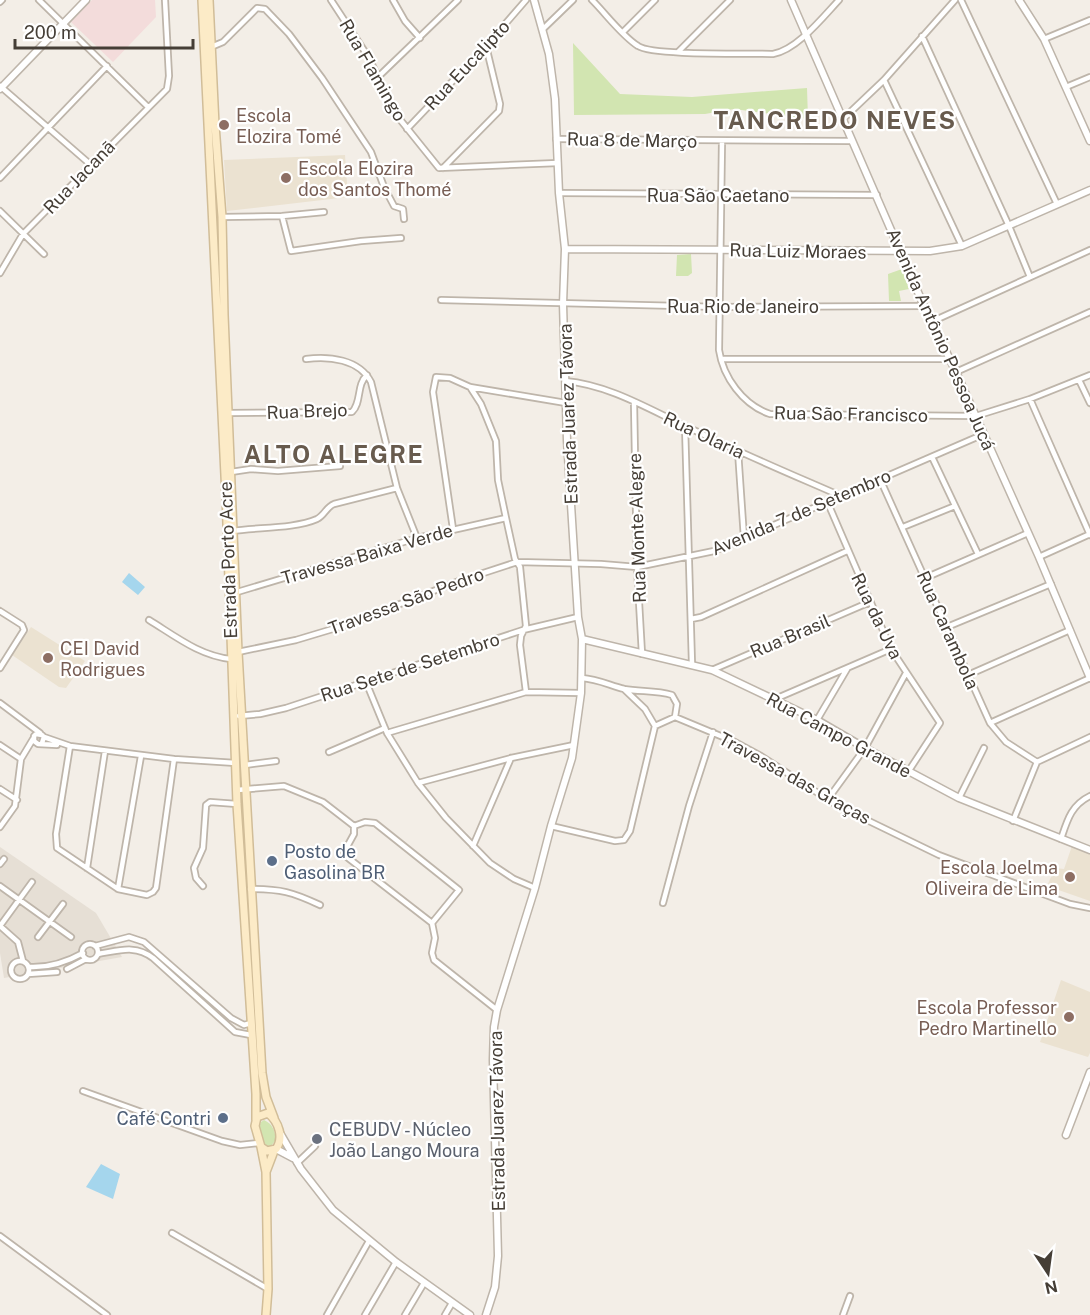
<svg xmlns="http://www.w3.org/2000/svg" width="1090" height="1315" font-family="'Public Sans',sans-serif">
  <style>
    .residential { fill: #e6dfd5 }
    .education { fill: #ebe2d1 }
    .medical { fill: #f3dcdb }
    .green { fill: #d2e5b1 }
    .water { fill: #a5d6ed }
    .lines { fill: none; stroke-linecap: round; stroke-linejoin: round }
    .minor-casing { stroke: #beb5aa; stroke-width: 8 }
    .tertiary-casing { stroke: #beb5aa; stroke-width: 9 }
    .secondary-casing { stroke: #d1bd98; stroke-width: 10 }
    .minor { stroke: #fff; stroke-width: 4.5 }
    .tertiary { stroke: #fff; stroke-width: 6 }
    .secondary { stroke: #fcebc7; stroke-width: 7 }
    .education-dot { fill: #8d6e63; stroke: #fff; stroke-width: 2 }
    .service-dot { fill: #5c6f8a; stroke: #fff; stroke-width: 2 }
    .worship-dot { fill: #6b7280; stroke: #fff; stroke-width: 2 }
    .labels { text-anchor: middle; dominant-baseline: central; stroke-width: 4.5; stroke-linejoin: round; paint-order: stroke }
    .street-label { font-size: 18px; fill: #453e36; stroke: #fff }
    .education-label { font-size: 18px; fill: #785e54; stroke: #fff; text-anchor: start }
    .service-label { font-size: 18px; fill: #4e5e75; stroke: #fff; text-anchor: start }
    .worship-label { font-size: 18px; fill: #5b616d; stroke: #fff; text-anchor: start }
    .district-label { font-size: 24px; font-weight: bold; letter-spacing: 1.5px; fill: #685b4e; stroke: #fff }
  </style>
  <rect width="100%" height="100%" fill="#f3eee7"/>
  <!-- residential -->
  <path class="residential" d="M0,847L96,913L122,957L4,978L0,953Z"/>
  <!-- education -->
  <path class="education" d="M345,155L348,197L227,211L224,160Z
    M31,627L85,661L66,688L59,687L12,655Z
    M1072,846L1090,853V901L1047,886L1055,868L1064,869Z
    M1061,980L1090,992V1053L1088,1057L1040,1042Z"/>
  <!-- medical -->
  <path class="medical" d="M92,0H155L156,17L113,62L71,22Z"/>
  <!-- green -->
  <path class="green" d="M573,43L620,94L692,97L807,88L808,119L734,109L705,114L574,115Z
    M691,254L692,273L688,276H676L677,255Z
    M902,269L909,289L899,291L901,301H889L888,274Z
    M264,1120C273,1124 275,1131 276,1140L270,1147C260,1144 257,1131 261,1122Z"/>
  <!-- water -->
  <path class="water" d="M129,573L145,587L138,595L122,582Z
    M101,1164L120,1174L113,1199L86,1187Z"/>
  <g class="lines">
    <defs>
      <path id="minor" d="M39,0L148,107
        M331,0L369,58L394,112L439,168L558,163
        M393,0L405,21L420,38
        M592,0C606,14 622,36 638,46C653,56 750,53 773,54C797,50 823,17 839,0
        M961,0L1057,204
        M0,2L2,0
        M543,29L573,0
        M623,32L655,0
        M922,36L1009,226L1030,277
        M1044,39L1090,20
        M211,47L223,42L257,8L265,9L289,34L322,78L371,152L384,187L394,206L403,209L404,219
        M678,52L730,0
        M377,78L458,0
        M884,80L962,246
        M0,86L91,165
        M1066,87L1090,77
        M843,119L884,80L955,0
        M407,129L486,46L526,0
        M556,139L851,141
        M722,141L719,350C723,377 743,405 770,414L976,416L1030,399L1090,375
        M443,168L499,111L500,104L486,46
        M0,178L107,66
        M559,193L877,195
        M0,211L44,254
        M282,216L291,251L361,241L401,238
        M222,217L282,216L324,212
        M0,273L23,234L167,89L169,76L165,0
        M441,300L720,307L924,306
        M931,322L1090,250
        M306,359C329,356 359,359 371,382L397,488L417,538
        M721,359H949
        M956,372L1090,312
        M1079,380L1090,403
        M565,381C612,385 655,413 698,432C745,455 793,475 841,496
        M470,387L481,404L496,441L498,480L506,518L515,559L520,567L526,626L521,636L520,645L526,692
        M1030,399L1090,535
        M634,402L637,567L642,654
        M228,413L352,412C362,402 356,385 367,375
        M685,426L692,664
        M738,451L744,538
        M932,457L978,554
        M231,472L251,469L278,471L340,466
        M880,479L990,723L1006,742L1037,762
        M827,501L891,649L940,723L908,772
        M903,527L955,506
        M453,529L433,392L436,377L450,378L470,387L566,403
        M232,531C258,527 294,529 317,519C325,515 326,507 334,504L397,488
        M1039,557L1090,534
        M925,578L1028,533
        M234,593L417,538L506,518
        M0,611L22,625L24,630L0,668
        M691,619L701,617L847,551
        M149,620C175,636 200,656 231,659
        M947,627L1051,584
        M238,652L296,640L346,625L459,581L517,562L601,564L637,567L714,551L984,434
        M712,670L870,602
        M968,675L1070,630
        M582,678C597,679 609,685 624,689C640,692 656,690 672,695L677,704L675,717L735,742L761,756L838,806L939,855L1070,904L1090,908
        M366,682L387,733L418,783L446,818L490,863L514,879L535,888
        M624,689L645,709L655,726
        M775,699L891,649
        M0,703L40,733
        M239,716L260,714L286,708L523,630L578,617
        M817,720L847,669
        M990,723L1090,678
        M387,733L526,692L581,693
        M44,737L70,746L174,759L236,763
        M42,743L44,737L42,735L36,734L34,736V741L38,744L57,745
        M0,745L21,759
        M70,746L56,834L57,848L118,889L147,895L153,892L156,888L174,759
        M329,752L385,728
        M1037,762L1090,737
        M245,765L276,761
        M418,783L511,758L574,745
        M0,789L17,800
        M237,790L284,786L323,802L354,826
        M959,798L984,748
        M828,799L865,748L906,673
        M1013,821L1037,762
        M551,826L615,841L624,840L630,831L655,726L675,717
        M0,827L15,806L21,759L33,739
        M1061,839C1067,821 1071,805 1090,796
        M473,846L511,758
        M0,864L4,859
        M87,868L105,751
        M0,886L71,937
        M203,886L196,878L194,868L203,848L206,805L210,802L237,804
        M118,889L141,756
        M250,889C281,889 292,892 320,905
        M663,903L689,806L713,732
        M432,923L459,890L375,823L365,822L354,826V834L343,854L432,923L435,938L432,953L434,960L497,1010
        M0,926L32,882
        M0,926L18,942L23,961
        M38,937L63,904
        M82 952a8 8 0 1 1 16 0a8 8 0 1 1-16 0Z
        M95,946L129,937L144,942L231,1018L244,1025L251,1023
        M98,954C118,951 135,944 153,958L235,1032L251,1035
        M11 970a9 9 0 1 1 18 0a9 9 0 1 1-18 0Z
        M29,967C49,968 65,963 83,953
        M67,969L86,959
        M28,974L57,972
        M83,1091L222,1141L240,1145L259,1143
        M297,1163L315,1146
        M172,1233L268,1289
        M0,1236L107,1315
        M327,1315L369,1241
        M365,1315L396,1262
        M405,1315L424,1283
        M445,1315L452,1303
        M843,1315L850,1296"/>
      <path id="tertiary" d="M791,0L924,306L956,372L1039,557L1090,678
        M1019,0L1044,39L1090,141
        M0,89L86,0
        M565,249L930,251L962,246L1090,190
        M582,639L712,670L817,720L865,748L959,798L1090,850
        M280,1133L301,1169L333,1210L396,1262L470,1315
        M1066,1135L1090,1072
        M276,1149L293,1158
        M486,1315L495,1287L498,1256L493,1060L494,1027L497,1010L535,888L551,826L572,758L581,693L582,639L578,617L567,440L563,304L565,249L559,193L555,99L549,54L534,0"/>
      <path id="secondary" d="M202,0L226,496L237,804L256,1094V1120
        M209,0L215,125L222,217L224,315L238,652L262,1073L266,1097L274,1118
        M268,1113C279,1122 284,1138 276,1149L267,1151L261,1147L255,1126L257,1117Z
        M261,1147L266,1172L268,1289L266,1315
        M266,1172L274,1151"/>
    </defs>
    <!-- minor casing -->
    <use href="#minor" class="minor-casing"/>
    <!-- tertiary casing -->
    <use href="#tertiary" class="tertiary-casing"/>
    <!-- secondary casing -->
    <use href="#secondary" class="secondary-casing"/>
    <!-- minor -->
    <use href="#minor" class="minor"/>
    <!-- tertiary -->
    <use href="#tertiary" class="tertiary"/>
    <!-- secondary -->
    <use href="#secondary" class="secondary"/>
  </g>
  <!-- markers -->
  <g class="education-dot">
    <circle cx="224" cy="125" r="6"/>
    <circle cx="286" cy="178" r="6"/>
    <circle cx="48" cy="658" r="6"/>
    <circle cx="1070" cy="877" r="6"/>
    <circle cx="1069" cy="1017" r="6"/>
  </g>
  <g class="service-dot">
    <circle cx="272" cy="861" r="6"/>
    <circle cx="223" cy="1118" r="6"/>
  </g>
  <circle class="worship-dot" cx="317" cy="1139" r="6"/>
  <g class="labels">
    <!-- street labels -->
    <g class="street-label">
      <text transform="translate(467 65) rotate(-47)">Rua Eucalipto</text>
      <text transform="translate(373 70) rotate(60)">Rua Flamingo</text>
      <text transform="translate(632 140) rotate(1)">Rua 8 de Março</text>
      <text transform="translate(79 177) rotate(-46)">Rua Jacanã</text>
      <text x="718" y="195">Rua São Caetano</text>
      <text transform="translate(798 251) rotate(1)">Rua Luiz Moraes</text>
      <text x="743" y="306">Rua Rio de Janeiro</text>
      <text transform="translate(941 339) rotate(66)">Avenida Antônio Pessoa Jucá</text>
      <text transform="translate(307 411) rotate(-2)">Rua Brejo</text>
      <text transform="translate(568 414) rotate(-92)">Estrada Juarez Távora</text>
      <text transform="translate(851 414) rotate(1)">Rua São Francisco</text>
      <text transform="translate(704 435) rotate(25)">Rua Olaria</text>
      <text transform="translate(801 512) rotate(-23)">Avenida 7 de Setembro</text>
      <text transform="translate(637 528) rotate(-92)">Rua Monte Alegre</text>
      <text transform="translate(367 554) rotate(-16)">Travessa Baixa Verde</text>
      <text transform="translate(228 560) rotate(-92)">Estrada Porto Acre</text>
      <text transform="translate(406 601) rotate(-20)">Travessa São Pedro</text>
      <text transform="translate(877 616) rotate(64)">Rua da Uva</text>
      <text transform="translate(948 630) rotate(66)">Rua Carambola</text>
      <text transform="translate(790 636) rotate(-23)">Rua Brasil</text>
      <text transform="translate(410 667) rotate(-18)">Rua Sete de Setembro</text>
      <text transform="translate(839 735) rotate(28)">Rua Campo Grande</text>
      <text transform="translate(795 778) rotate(29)">Travessa das Graças</text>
      <text transform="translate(497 1121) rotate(-91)">Estrada Juarez Távora</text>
    </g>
    <!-- education labels -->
    <g class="education-label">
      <text x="236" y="115">Escola<tspan x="236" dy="21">Elozira Tomé</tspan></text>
      <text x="298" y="168">Escola Elozira<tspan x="298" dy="21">dos Santos Thomé</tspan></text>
      <text x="60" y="648">CEI David<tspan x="60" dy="21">Rodrigues</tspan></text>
      <text x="1058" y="867" text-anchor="end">Escola Joelma<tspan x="1058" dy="21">Oliveira de Lima</tspan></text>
      <text x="1057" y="1007" text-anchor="end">Escola Professor<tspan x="1057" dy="21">Pedro Martinello</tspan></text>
    </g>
    <!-- service labels -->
    <g class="service-label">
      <text x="284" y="851">Posto de<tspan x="284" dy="21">Gasolina BR</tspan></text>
      <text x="211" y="1118" text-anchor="end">Café Contri</text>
    </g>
    <!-- worship labels -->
    <g class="worship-label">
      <text x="329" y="1129">CEBUDV - Núcleo<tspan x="329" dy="21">João Lango Moura</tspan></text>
    </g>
    <!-- district labels -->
    <g class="district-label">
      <text x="835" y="120">TANCREDO NEVES</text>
      <text x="334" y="454">ALTO ALEGRE</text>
    </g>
  </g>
  <!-- north arrow -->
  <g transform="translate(1048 1273) rotate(167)" stroke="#ffffff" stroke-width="4.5" paint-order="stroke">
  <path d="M0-4.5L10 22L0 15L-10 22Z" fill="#453e36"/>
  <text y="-9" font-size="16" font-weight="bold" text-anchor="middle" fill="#453e36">N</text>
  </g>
  <!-- scale -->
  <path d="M15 39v9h178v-9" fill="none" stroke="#453e36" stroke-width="3"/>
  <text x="24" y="39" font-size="18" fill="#453e36" stroke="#ffffff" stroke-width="4.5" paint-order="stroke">200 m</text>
</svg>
